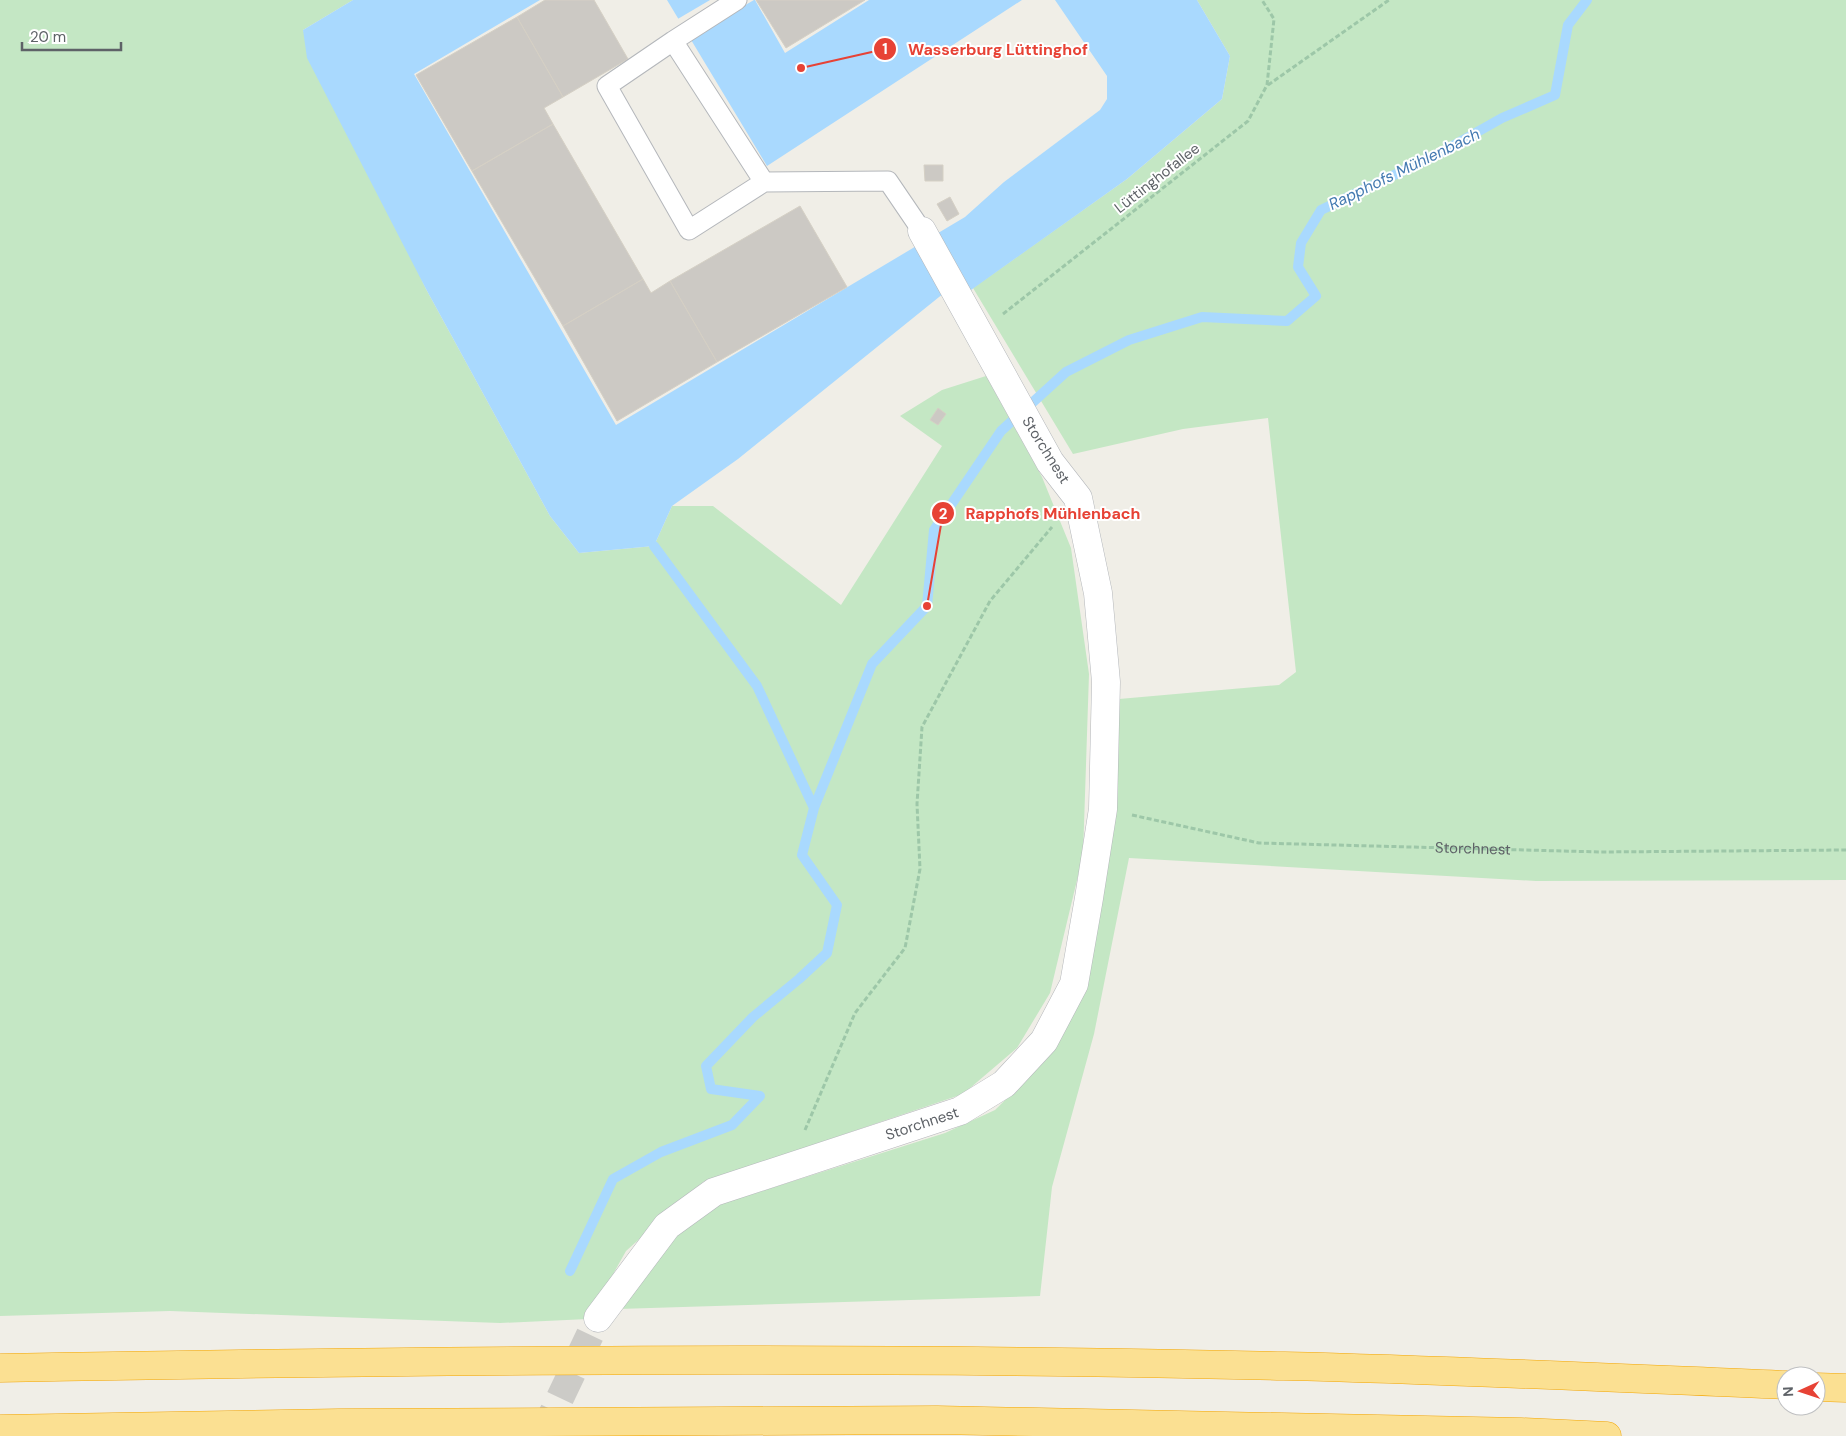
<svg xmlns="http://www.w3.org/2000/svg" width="1846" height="1436" font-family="'DM Sans',sans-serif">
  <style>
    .green { fill: #c4e7c4 }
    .water { fill: #a9d9fe }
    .pier { fill: #f0eee7 }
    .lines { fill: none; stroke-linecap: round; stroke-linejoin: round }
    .stream { stroke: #a9d9fe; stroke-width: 10 }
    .building { fill: #ccc9c4; stroke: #d5d0c5 }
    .street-tunnel { stroke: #cccbc7; stroke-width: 28; stroke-dasharray: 28 14; stroke-linecap: butt }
    .lane-casing { stroke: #b4b7bb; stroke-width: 21 }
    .street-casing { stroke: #b4b7bb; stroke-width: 29 }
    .highway-casing { stroke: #f3a604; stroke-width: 29 }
    .path { stroke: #9dc7a8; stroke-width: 3; stroke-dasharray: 5 2.5; stroke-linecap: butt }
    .lane { stroke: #fff; stroke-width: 19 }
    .street { stroke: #fff; stroke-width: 28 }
    .highway { stroke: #fbe092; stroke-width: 28 }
    .labels { text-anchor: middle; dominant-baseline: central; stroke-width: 4; stroke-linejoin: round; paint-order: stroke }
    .street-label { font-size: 15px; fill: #5e6267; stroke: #fff }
    .water-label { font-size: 16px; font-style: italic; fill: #447ab1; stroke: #fff }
    .leader { fill: none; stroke: #e74235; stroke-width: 2 }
    .callout-dot { fill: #e74235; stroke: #fff; stroke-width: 2 }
    .mark-label { font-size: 15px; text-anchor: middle; font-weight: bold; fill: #fff }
    .callout-label { font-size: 16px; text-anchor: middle; font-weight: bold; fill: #e74235; stroke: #fff; stroke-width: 4; stroke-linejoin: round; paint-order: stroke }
  </style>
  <rect width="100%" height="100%" fill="#f0eee7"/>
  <!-- green -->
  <path class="green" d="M0,0H353L303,30L426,289L550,516L579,553L654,546L672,506H713L841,605L942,446L900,416L942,390L986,376L1042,477L1071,548L1089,674L1083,855L1050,993L1017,1048L963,1094L703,1182L626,1251L588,1319L500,1323L170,1311L0,1316Z
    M1197,0H1846V880L1536,881L1129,858L1094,1034L1052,1187L1040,1296L618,1309L675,1236L718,1205L945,1133L995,1110L1047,1059L1077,1004L1119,699L1279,685L1296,672L1268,418L1183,429L1073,454L973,288L1127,179L1222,99L1230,56Z"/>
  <!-- water -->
  <path class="water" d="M353,0H540L414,74L616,425L965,217L1004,182L1100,110L1107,99V76L1055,0H1197L1230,56L1222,99L1127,179L957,300L949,289L738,459L672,506L654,546L579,553L550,516L426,289L307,58L303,30Z
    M667,0H755L785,53L869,0H1022L767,166Z"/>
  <!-- pier -->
  <path class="pier" d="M710,0H754L687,39L676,20Z"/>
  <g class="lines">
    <!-- stream -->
    <path class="stream" d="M654,546L757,686L814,808
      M570,1271L613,1179L661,1152L732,1125L760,1096L711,1089L706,1066L753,1017L799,979L827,953L837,905L802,855L814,808L872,664L927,606L934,530L1001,431L1066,372L1129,340L1202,317L1287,321L1316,296L1298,267L1301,243L1321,210L1440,153L1502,118L1555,95L1568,25L1587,0"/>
  </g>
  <!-- building -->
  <path class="building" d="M545,0H594L628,59L563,97L517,17Z
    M756,0H865L786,48Z
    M517,17L563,97L544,108L553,124L472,171L416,75Z
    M553,124L643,279L563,326L472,171Z
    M924,165H943V181H925Z
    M950,197L959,214L947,221L937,204Z
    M800,206L847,287L717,362L670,281Z
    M643,279L651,293L670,281L717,362L617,421L563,326Z
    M938,408L946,414L938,425L930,420Z"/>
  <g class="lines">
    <!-- street-tunnel -->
    <path class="street-tunnel" d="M542,1436L598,1318"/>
    <defs>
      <path id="lane" d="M673,41L737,0
        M764,182L689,230L607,86L673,41L764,182L888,181L922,231"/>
      <g id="street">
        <path id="s2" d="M598,1318L667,1226L714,1192L960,1111L1004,1084L1044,1041L1074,984L1089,898L1103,809L1106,682L1098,593L1078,498L1050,462L922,231"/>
      </g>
      <path id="highway" d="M0,1368C428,1360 856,1356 1284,1366C1451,1370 1619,1378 1786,1385
        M1816,1387L1846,1388
        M0,1429L339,1423L937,1420L1521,1432L1607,1436"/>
    </defs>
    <!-- lane casing -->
    <use href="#lane" class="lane-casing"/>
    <!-- street casing -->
    <use href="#street" class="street-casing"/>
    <!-- highway casing -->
    <use href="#highway" class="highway-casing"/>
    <!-- path -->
    <g class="path">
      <path d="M1268,85L1389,0"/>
      <path d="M1003,314L1248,121L1267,85L1274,19L1262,0"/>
      <path id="s1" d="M1132,815L1259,843L1601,852L1846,850"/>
      <path d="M805,1130L855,1013L905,948L920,869L917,804L922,727L990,601L1052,527"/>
    </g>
    <!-- lane -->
    <use href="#lane" class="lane"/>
    <!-- street -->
    <use href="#street" class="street"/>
    <!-- highway -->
    <use href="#highway" class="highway"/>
  </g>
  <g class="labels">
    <!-- street labels -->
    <g class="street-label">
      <text transform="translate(1157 178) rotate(-38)">Lüttinghofallee</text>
      <text transform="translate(1046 450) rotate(58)">Storchnest</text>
      <text stroke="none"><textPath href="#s1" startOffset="344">Storchnest</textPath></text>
      <text stroke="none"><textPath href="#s2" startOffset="392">Storchnest</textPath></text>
    </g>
    <!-- water labels -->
    <g class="water-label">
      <text transform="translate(1404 169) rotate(-26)">Rapphofs Mühlenbach</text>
    </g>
  </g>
  <!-- callouts -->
  <path class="leader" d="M801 68L885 49M927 606L943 513"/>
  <g class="callout-dot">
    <circle cx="801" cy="68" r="5"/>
    <circle cx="927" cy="606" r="5"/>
    <circle cx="885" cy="49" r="12"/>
    <circle cx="943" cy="513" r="12"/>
  </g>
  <g class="mark-label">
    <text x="885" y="54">1</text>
    <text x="943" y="519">2</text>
  </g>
  <g class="callout-label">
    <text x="998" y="55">Wasserburg Lüttinghof</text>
    <text x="1053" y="519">Rapphofs Mühlenbach</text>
  </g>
  <!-- north arrow -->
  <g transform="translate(1801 1391) rotate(267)"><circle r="24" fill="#ffffff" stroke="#bfc0c2"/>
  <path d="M0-4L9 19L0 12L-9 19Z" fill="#e74235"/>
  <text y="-8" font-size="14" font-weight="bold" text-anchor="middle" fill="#5e6267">N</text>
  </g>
  <!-- scale -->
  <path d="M22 42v8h99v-8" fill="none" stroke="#5e6267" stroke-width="2.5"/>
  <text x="30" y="42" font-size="15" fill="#5e6267" stroke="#ffffff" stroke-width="4" paint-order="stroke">20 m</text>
</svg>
